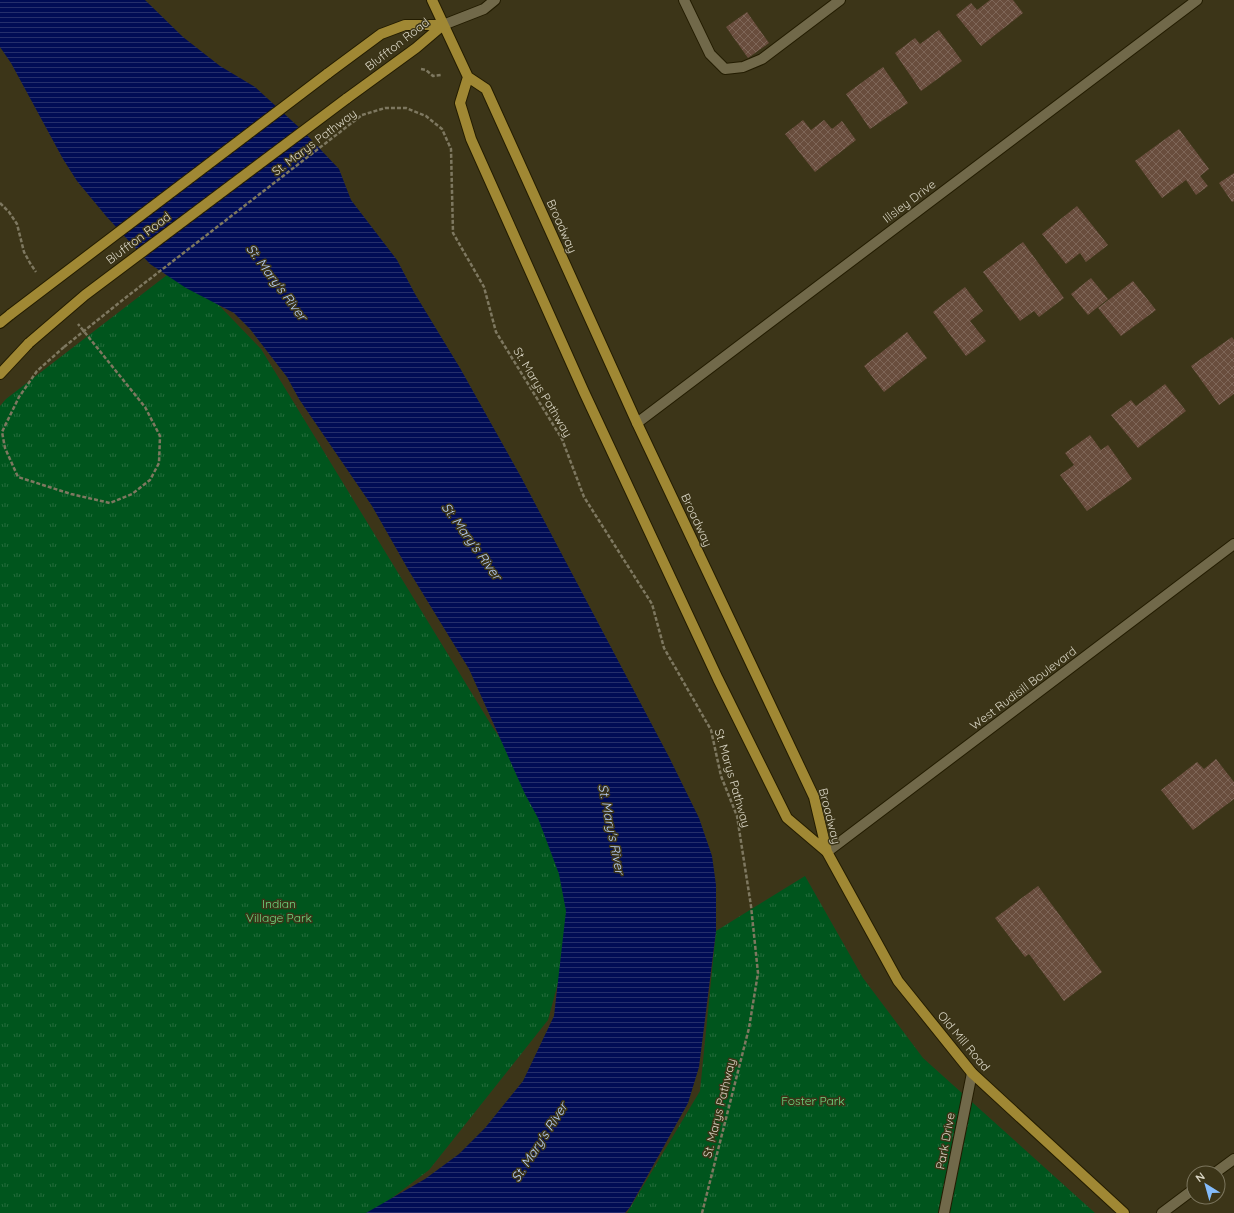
<svg xmlns="http://www.w3.org/2000/svg" width="1234" height="1213" font-family="Quicksand,sans-serif">
  <style>
    .park { fill: url(#park-tufts) }
    .water { fill: url(#water-rules) }
    .building { fill: url(#building-cross-hatch) }
    .lines { fill: none; stroke-linecap: round; stroke-linejoin: round }
    .minor-casing { stroke: #231c01; stroke-width: 12 }
    .major-casing { stroke: #231c01; stroke-width: 12 }
    .path { stroke: #7e7860; stroke-width: 2.5; stroke-dasharray: 4 2; stroke-linecap: butt }
    .minor { stroke: #71694a; stroke-width: 10 }
    .major { stroke: #a08834; stroke-width: 10 }
    .major-bridge-casing { stroke: #231c01; stroke-width: 12; stroke-linecap: butt }
    .path-bridge { stroke: #7e7860; stroke-width: 2.5; stroke-dasharray: 4 2; stroke-linecap: butt }
    .major-bridge { stroke: #a08834; stroke-width: 10 }
    .labels { text-anchor: middle; dominant-baseline: central; stroke-width: 3; stroke-linejoin: round; paint-order: stroke }
    .street-label { font-size: 12px; fill: #dad6c5; stroke: #3c3518 }
    .park-label { font-size: 12px; fill: #6dd981; stroke: #3c3518 }
    .water-label { font-size: 13px; font-style: italic; fill: #b6cdf7; stroke: #3c3518 }
  </style>
  <defs>
    <pattern id="park-tufts" width="24" height="20" patternUnits="userSpaceOnUse"><rect width="24" height="20" fill="#00551d"/><path d="M3 7l-1-3M5 7V3M7 7l1-3M15 17l-1-3M17 17v-4M19 17l1-3" fill="none" stroke="#256d3c"/></pattern>
    <pattern id="water-rules" width="6" height="5" patternUnits="userSpaceOnUse"><rect width="6" height="5" fill="#000c55"/><path d="M0 2.5h6" fill="none" stroke="#252f6c"/></pattern>
    <pattern id="building-cross-hatch" width="8" height="8" patternUnits="userSpaceOnUse"><rect width="8" height="8" fill="#694d3d"/><path d="M0 0l8 8M0 8l8-8" fill="none" stroke="#7e6658"/></pattern>
  </defs>
  <rect width="100%" height="100%" fill="#3c3518"/>
  <!-- park -->
  <path class="park" d="M180,265L261,349L490,723L568,843L580,901L548,1020L429,1170L372,1213H0V406L6,399Z
    M805,876L863,978L923,1058L1095,1213H627L700,1091L716,931Z"/>
  <!-- water -->
  <path class="water" d="M0,0H145L183,37L220,66L255,87L303,131L339,169L351,200L397,260L415,294L460,368L521,477L669,757L699,818L712,856L716,885V931L699,1067L688,1103L630,1207L625,1213H366L425,1179L459,1154L485,1128L523,1081L554,1016L566,911L559,874L538,818L525,794L469,669L409,571L372,506L299,399L287,377L250,329L234,313L186,288L150,264L106,216L77,181L63,159L11,63L0,47Z"/>
  <!-- building -->
  <path class="building" d="M990,0H1013L1023,13L981,46L956,15L971,3L977,10Z
    M747,12L769,43L748,58L726,27Z
    M939,30L962,61L921,91L895,53L915,38L920,44Z
    M883,67L908,103L870,129L846,94Z
    M803,120L811,130L824,120L832,129L842,121L856,140L815,172L785,134Z
    M1179,129L1209,169L1200,176L1208,186L1196,195L1186,180L1162,198L1135,161Z
    M1234,173V201L1232,202L1219,183Z
    M1077,206L1108,245L1086,262L1080,253L1066,264L1042,234Z
    M1023,242L1064,298L1039,317L1034,311L1020,321L983,272Z
    M1091,278L1108,299L1088,315L1071,294Z
    M1133,281L1156,310L1121,336L1098,308Z
    M965,287L983,311L970,321L986,341L966,356L933,312Z
    M907,332L927,358L884,392L864,366Z
    M1232,337L1234,340V394L1219,405L1191,366Z
    M1165,384L1186,411L1138,448L1111,415L1131,400L1136,406Z
    M1090,435L1101,450L1108,445L1132,479L1087,511L1060,475L1074,465L1065,453Z
    M1216,759L1234,782V799L1193,830L1161,790L1197,762L1204,769Z
    M1038,886L1102,972L1064,1001L1029,954L1025,957L995,918Z"/>
  <g class="lines">
    <defs>
      <path id="minor" d="M684,0L710,54L725,69L743,67L762,59L840,0
        M443,25L484,9L495,0
        M637,423L1197,0
        M827,852L1234,544
        M1215,1173L1234,1159
        M944,1213L972,1073
        M1162,1213L1194,1189"/>
      <path id="major" d="M432,0L468,77L486,89L637,423L814,797L827,852L898,981L972,1073L1124,1213
        M327,74L381,34L405,25H443
        M468,77L460,103L471,139L584,392L718,679L787,818L827,852
        M346,99L416,48L443,25
        M0,323L11,314
        M0,374L29,343"/>
    </defs>
    <!-- minor casing -->
    <use href="#minor" class="minor-casing"/>
    <!-- major casing -->
    <use href="#major" class="major-casing"/>
    <!-- path -->
    <path class="path" d="M421,69L426,70L433,76L441,75
      M362,115L385,108H406L426,116L442,129L451,149L453,233L484,287L496,332L562,439L584,497L652,604L664,648L711,730L721,776L737,816L751,906L758,973L749,1028L702,1213
      M0,203L9,212L17,224L24,252L30,263L36,272
      M64,347L37,371L19,397L2,432L5,448L18,477L71,494L110,503L132,494L150,480L159,463L160,436L145,407L78,324"/>
    <!-- minor -->
    <use href="#minor" class="minor"/>
    <!-- major -->
    <use href="#major" class="major"/>
    <defs>
      <path id="major-bridge" d="M11,314L327,74
        M29,343L85,295L346,99"/>
    </defs>
    <!-- major-bridge casing -->
    <use href="#major-bridge" class="major-bridge-casing"/>
    <!-- path-bridge -->
    <path class="path-bridge" d="M64,347L120,302L362,115"/>
    <!-- major-bridge -->
    <use href="#major-bridge" class="major-bridge"/>
  </g>
  <g class="labels">
    <!-- street labels -->
    <g class="street-label">
      <text transform="translate(397 44) rotate(-38)">Bluffton Road</text>
      <text transform="translate(314 142) rotate(-37)">St. Marys Pathway</text>
      <text transform="translate(909 201) rotate(-37)">Illsley Drive</text>
      <text transform="translate(562 226) rotate(66)">Broadway</text>
      <text transform="translate(138 238) rotate(-37)">Bluffton Road</text>
      <text transform="translate(543 392) rotate(59)">St. Marys Pathway</text>
      <text transform="translate(697 520) rotate(65)">Broadway</text>
      <text transform="translate(1023 688) rotate(-37)">West Rudisill Boulevard</text>
      <text transform="translate(733 778) rotate(74)">St. Marys Pathway</text>
      <text transform="translate(830 816) rotate(76)">Broadway</text>
      <text transform="translate(964 1041) rotate(50)">Old Mill Road</text>
      <text transform="translate(719 1108) rotate(-76)">St. Marys Pathway</text>
      <text transform="translate(945 1141) rotate(-79)">Park Drive</text>
    </g>
    <!-- park labels -->
    <g class="park-label">
      <text x="279" y="903">Indian<tspan x="279" dy="14">Village Park</tspan></text>
      <text x="813" y="1100">Foster Park</text>
    </g>
    <!-- water labels -->
    <g class="water-label">
      <text transform="translate(277 282) rotate(53)">St. Mary's River</text>
      <text transform="translate(472 541) rotate(54)">St. Mary's River</text>
      <text transform="translate(612 829) rotate(79)">St. Mary's River</text>
      <text transform="translate(539 1142) rotate(-57)">St. Mary's River</text>
    </g>
  </g>
  <!-- north arrow -->
  <g transform="translate(1206 1185) rotate(323)"><circle r="19" fill="#3c3518" stroke="#7b755d"/>
  <path d="M0-3L7 15L0 10L-7 15Z" fill="#84bcfb"/>
  <text y="-6" font-size="11" font-weight="bold" text-anchor="middle" fill="#dad6c5">N</text>
  </g>
</svg>
